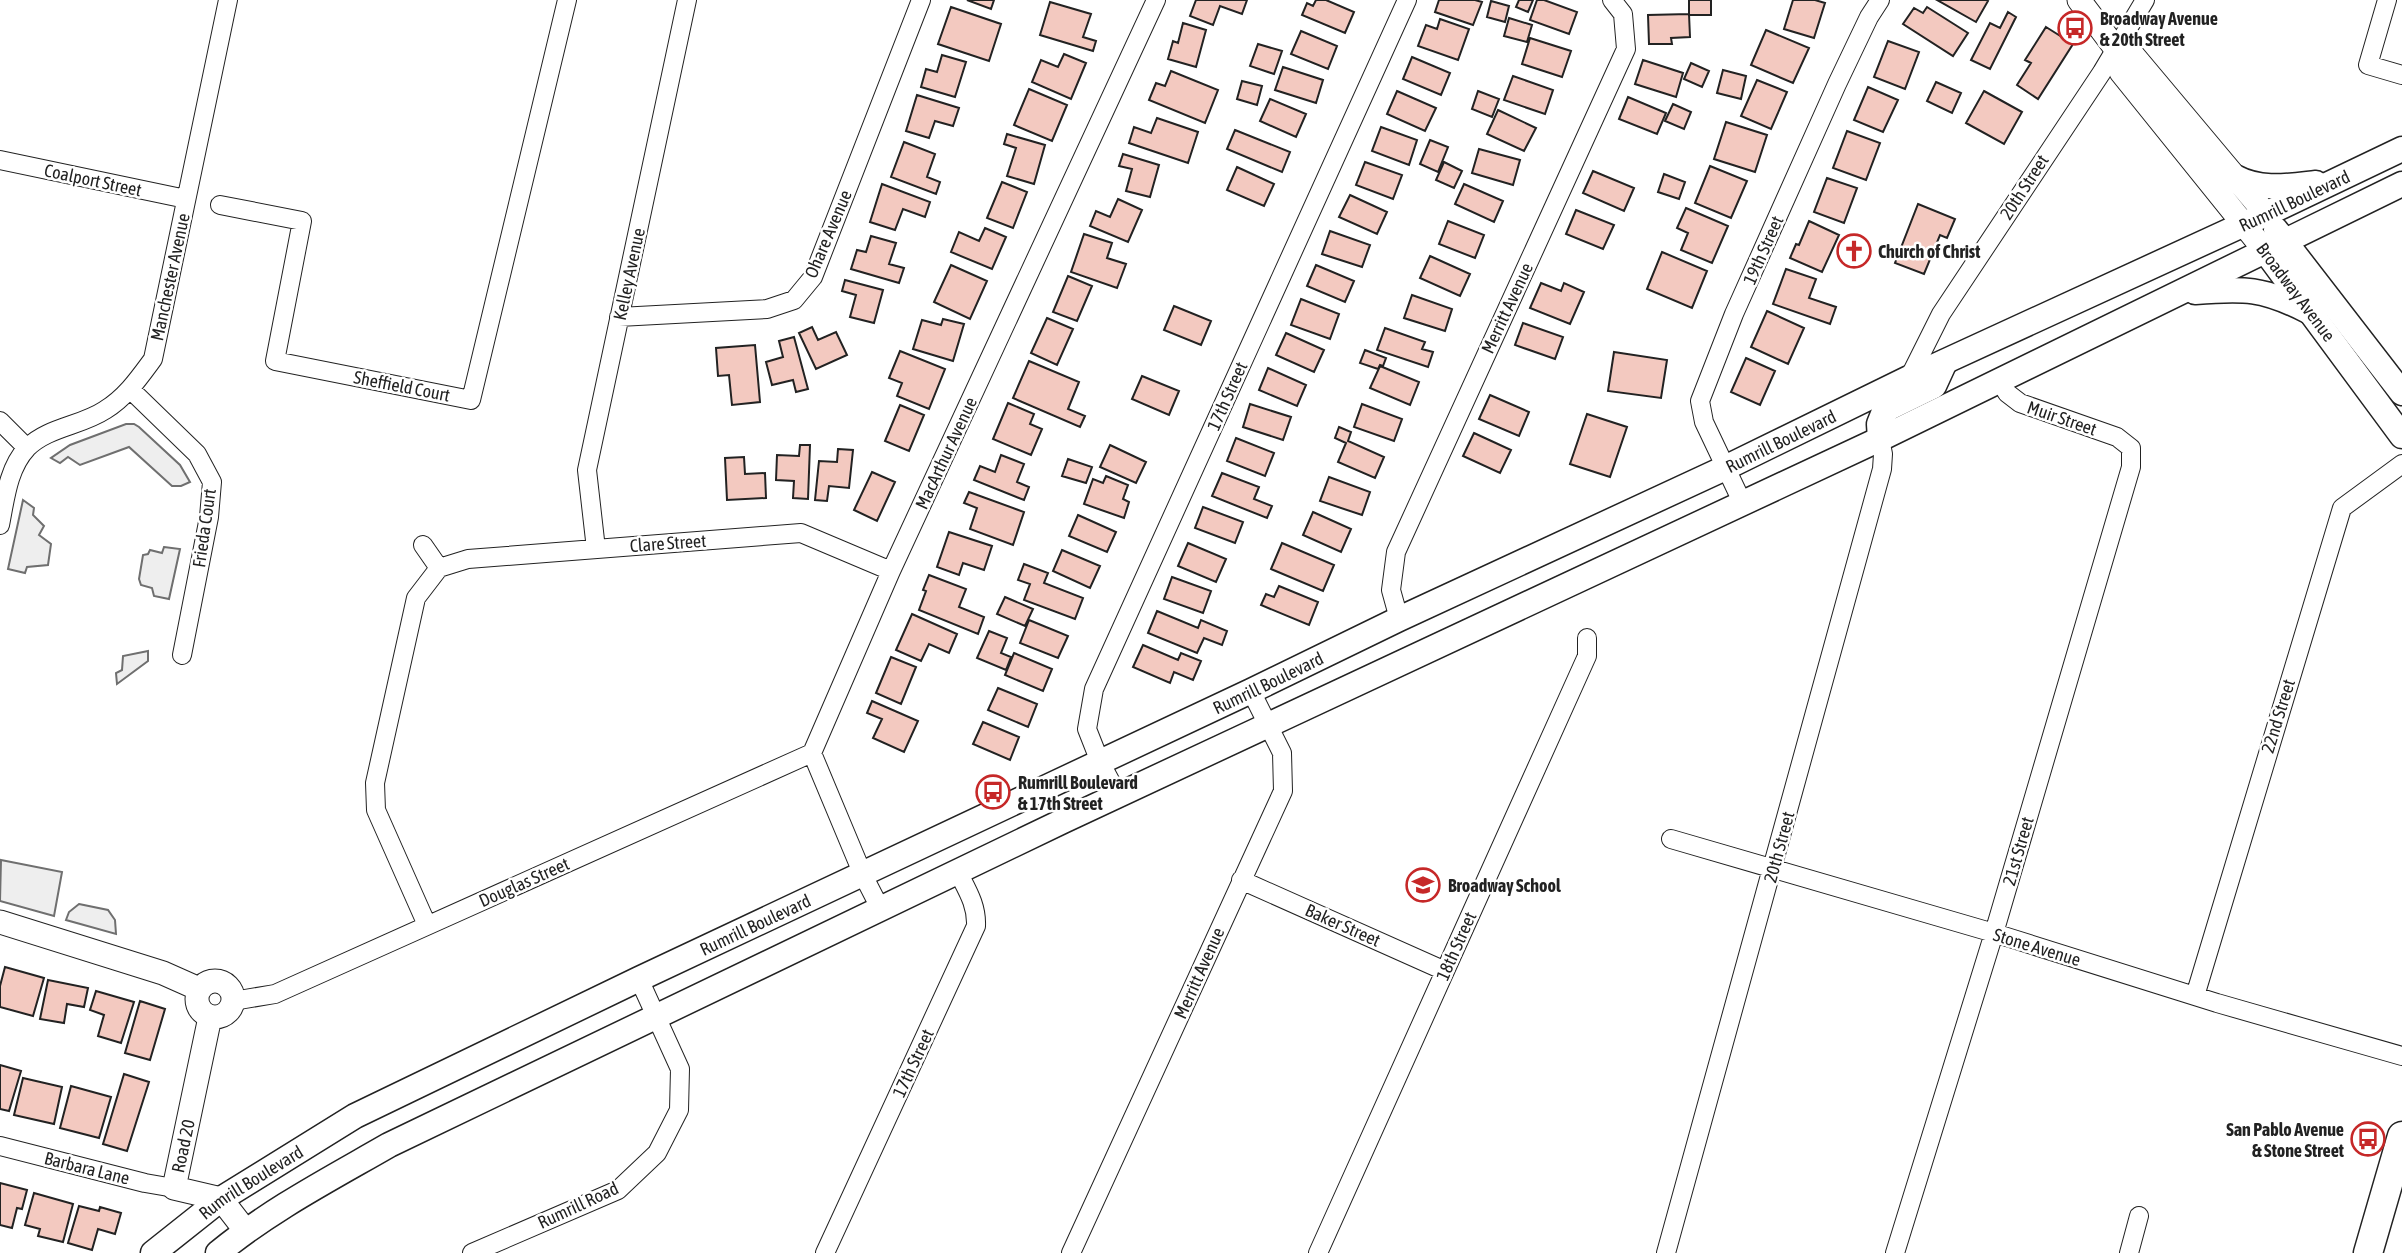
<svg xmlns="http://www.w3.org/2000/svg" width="2402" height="1253" font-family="'Asap Condensed',sans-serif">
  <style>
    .green { fill: #eee; stroke: #6f6f6f; stroke-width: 2 }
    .building { fill: #f3c9c0; stroke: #222; stroke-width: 2 }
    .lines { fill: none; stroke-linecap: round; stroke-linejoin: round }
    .minor-casing { stroke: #222; stroke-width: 20 }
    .tertiary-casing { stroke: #222; stroke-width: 25 }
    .secondary-casing { stroke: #222; stroke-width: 27 }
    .primary-casing { stroke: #222; stroke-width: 31 }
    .minor { stroke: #fff; stroke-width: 18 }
    .tertiary { stroke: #fff; stroke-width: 23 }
    .secondary { stroke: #fff; stroke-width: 24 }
    .primary { stroke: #fff; stroke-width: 28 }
    .labels { text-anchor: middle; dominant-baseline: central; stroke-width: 5; stroke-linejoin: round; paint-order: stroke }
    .poi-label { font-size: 18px; font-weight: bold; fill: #222; stroke: #fff; text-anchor: start }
    .street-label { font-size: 18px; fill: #222; stroke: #fff }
  </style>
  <rect width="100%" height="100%" fill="#fff"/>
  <!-- green -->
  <path class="green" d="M126,424H134L139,427L180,465L190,482L181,486H172L129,447L80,465L68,457L60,463L51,458L70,445Z
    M23,500L34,508L33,515L44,526L39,535L51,544L48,565L27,567L25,573L8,569Z
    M164,547L180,549L169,599L154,596L152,588L141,585L139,579L143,555L148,554L150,550L162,553Z
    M148,651V661L117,684L116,673L122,670L123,656Z
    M1,860L62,872L54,916L0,901Z
    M79,904L108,910L115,920L116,934L66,920L69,912Z"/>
  <!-- building -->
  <path class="building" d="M967,0H994L991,9Z
    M1196,0H1247L1242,14L1220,6L1213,25L1190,16Z
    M1316,0H1326L1354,12L1345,33L1302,15L1307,3L1313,6Z
    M1439,0H1475L1482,2L1473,25L1435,12Z
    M1519,0H1533L1528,12L1516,7Z
    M1537,0H1544L1577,12L1569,34L1530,20Z
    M1689,0H1711V15H1689Z
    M1793,0H1815L1825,3L1814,38L1784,29Z
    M1937,0H1986L1988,1L1976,22Z
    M1491,1L1509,6L1505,22L1487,17Z
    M1050,2L1091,14L1083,37L1096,41L1093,51L1040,35Z
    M951,7L1001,24L989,61L938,44Z
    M1927,7L1968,33L1953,56L1903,24L1914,8L1923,13Z
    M2008,12L2016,17L1990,69L1971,60L1990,23L2000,28Z
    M1689,14L1690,37L1671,38L1672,44H1649L1648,15Z
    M1509,18L1532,25L1527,42L1504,36Z
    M1440,19L1469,29L1458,60L1418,46L1426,25L1437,29Z
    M1183,23L1206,30L1196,67L1168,59L1173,41L1178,43Z
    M2046,27L2073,44L2038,99L2017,85L2031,63L2025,60Z
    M1766,30L1809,48L1793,83L1751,65Z
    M1301,31L1337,46L1328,69L1291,54Z
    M1530,38L1571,51L1562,77L1522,64Z
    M1888,41L1919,52L1905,89L1874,77Z
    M1258,44L1282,51L1274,74L1250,66Z
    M1064,54L1086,63L1071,99L1032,82L1041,60L1058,67Z
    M942,55L966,62L955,97L921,87L926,69L937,72Z
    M1412,57L1450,73L1441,95L1403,79Z
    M1643,60L1683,73L1676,97L1635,84Z
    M1691,63L1709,71L1702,87L1684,79Z
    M1283,67L1323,80L1316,103L1275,90Z
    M1723,70L1746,76L1741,99L1717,93Z
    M1171,71L1218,90L1205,123L1149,100L1156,83L1165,86Z
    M1513,76L1553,90L1545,114L1504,100Z
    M1757,80L1787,92L1771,129L1741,116Z
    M1242,81L1262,86L1257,105L1237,99Z
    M1936,82L1961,93L1952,113L1927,101Z
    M1868,87L1898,100L1883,132L1854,120Z
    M1029,89L1067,105L1052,141L1014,125Z
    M1397,91L1436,108L1425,131L1387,114Z
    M1478,91L1499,99L1492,117L1472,109Z
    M1984,91L2022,112L2004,144L1966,123Z
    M917,95L959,108L953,126L935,121L929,138L906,131Z
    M1628,97L1666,113L1657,134L1619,119Z
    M1270,99L1306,114L1296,137L1260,121Z
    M1673,104L1691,112L1684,129L1665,121Z
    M1498,110L1536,128L1524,151L1487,134Z
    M1157,118L1198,132L1188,163L1129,143L1134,127L1151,133Z
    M1726,122L1767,135L1755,172L1714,159Z
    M1381,127L1417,140L1409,165L1372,151Z
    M1235,130L1290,152L1282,172L1227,149Z
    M1847,131L1880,143L1866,180L1833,168Z
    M1007,134L1045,145L1034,184L1007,176L1016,148L1004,144Z
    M1430,140L1448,147L1438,172L1420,164Z
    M904,142L935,154L927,177L940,182L936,194L891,177Z
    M1479,149L1520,160L1513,185L1472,173Z
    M1123,154L1159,165L1150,197L1126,191L1132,169L1119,166Z
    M1365,162L1402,175L1393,199L1356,185Z
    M1444,162L1462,171L1454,188L1436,180Z
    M1710,166L1747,181L1731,218L1695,203Z
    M1237,167L1274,184L1264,206L1227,190Z
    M1593,171L1634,188L1624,211L1583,193Z
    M1664,174L1685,182L1679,199L1658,192Z
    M1827,178L1857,188L1844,223L1814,212Z
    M1002,182L1027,192L1013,228L987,218Z
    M882,184L930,202L925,217L903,209L895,230L870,222Z
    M1464,184L1503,201L1494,222L1455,204Z
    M1350,195L1387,212L1377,234L1339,217Z
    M1118,199L1142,210L1128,242L1090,226L1096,211L1110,217Z
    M1918,204L1955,219L1947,238L1940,235L1924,274L1895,263Z
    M1686,208L1728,226L1712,263L1681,250L1688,233L1677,228Z
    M1576,210L1614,225L1603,249L1566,234Z
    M1448,221L1484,235L1475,258L1439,244Z
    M1809,221L1839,235L1822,272L1790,258L1796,244L1799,245Z
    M985,228L1006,237L992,269L951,252L959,232L979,241Z
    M1330,231L1370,245L1362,267L1322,254Z
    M1084,234L1112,243L1107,258L1126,264L1117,288L1071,272Z
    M871,236L896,243L889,264L904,268L899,283L851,269L857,250L866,252Z
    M1662,252L1707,271L1692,308L1647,289Z
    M1430,256L1470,274L1460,296L1420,278Z
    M951,265L987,281L970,319L934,302Z
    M1316,265L1354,281L1345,302L1307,286Z
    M1786,269L1816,279L1809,298L1836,307L1830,324L1773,304Z
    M1068,276L1092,286L1077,321L1053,312Z
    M845,280L883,290L874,323L850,317L856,295L842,291Z
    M1541,283L1561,291L1564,283L1584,292L1570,324L1530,308Z
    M1412,295L1452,309L1445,331L1404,318Z
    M1301,299L1339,314L1330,339L1291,325Z
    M1174,306L1211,321L1201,345L1164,330Z
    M1767,311L1804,328L1788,364L1751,347Z
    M1047,318L1073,329L1057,365L1031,353Z
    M943,319L964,324L953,361L913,349L922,320L941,325Z
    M1523,323L1563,337L1555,359L1515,345Z
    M812,327L818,340L836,332L847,355L816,369L799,333Z
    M1385,328L1425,342L1422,349L1433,352L1428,367L1377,350Z
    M1286,333L1324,350L1314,372L1276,355Z
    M794,337L808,389L796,392L793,380L772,385L766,362L783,357L779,341Z
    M755,345L760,402L732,405L729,375L718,376L716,348Z
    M1365,350L1386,358L1383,366L1380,365L1378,369L1360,363Z
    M900,351L945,369L929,409L897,396L902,383L889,378Z
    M1614,352L1667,360L1661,398L1608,391Z
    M1746,358L1775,371L1760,405L1731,392Z
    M1029,361L1079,382L1068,409L1085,416L1080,427L1013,398Z
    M1380,366L1419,382L1410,405L1370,388Z
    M1268,368L1306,385L1297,406L1259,390Z
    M1142,376L1179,391L1169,415L1132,399Z
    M1490,395L1529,412L1519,436L1479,419Z
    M1008,403L1034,414L1030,424L1042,429L1031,455L993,439Z
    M1250,404L1291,417L1283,440L1243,427Z
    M1362,404L1402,419L1394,441L1354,427Z
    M900,405L924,415L909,451L885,441Z
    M1587,414L1627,427L1610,477L1570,464Z
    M1339,427L1351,432L1348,441L1384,457L1375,478L1338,462L1346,443L1335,438Z
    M1474,433L1511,450L1500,473L1463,456Z
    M1236,438L1274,453L1265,476L1227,461Z
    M800,445H810L808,499L793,498L794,481L776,480L777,455L799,456Z
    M1110,445L1146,462L1136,483L1100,467Z
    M838,449L853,450L849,488L829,486L827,501L815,500L819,461L837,462Z
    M1001,455L1024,464L1017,482L1029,487L1024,500L974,480L980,466L995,472Z
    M744,457L745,474L765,473L766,498L727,500L725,458Z
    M1068,459L1092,467L1086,483L1062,476Z
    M872,472L895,482L877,521L854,510Z
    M1222,473L1259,487L1254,499L1272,506L1267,518L1212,496Z
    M1106,476L1128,485L1123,499L1129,502L1124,518L1084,504L1093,479L1103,483Z
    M1329,477L1370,492L1362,515L1320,501Z
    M969,492L1024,512L1013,545L970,529L977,508L964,503Z
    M1203,507L1243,522L1235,543L1195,528Z
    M1313,512L1351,529L1341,552L1303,535Z
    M1078,515L1116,532L1107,552L1069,536Z
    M949,532L992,546L984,570L963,563L959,575L937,567Z
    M1188,543L1226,559L1216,582L1178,566Z
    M1282,543L1334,565L1323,591L1271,569Z
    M1062,550L1100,566L1090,588L1053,571Z
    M1024,564L1048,573L1044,583L1083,598L1075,619L1024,600L1030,584L1018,580Z
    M929,575L966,589L959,607L984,617L978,634L919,610L926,591L923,590Z
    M1172,577L1211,591L1203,613L1164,599Z
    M1279,586L1318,602L1309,625L1261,605L1266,594L1274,597Z
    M1005,597L1033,609L1025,626L997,614Z
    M1157,611L1198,628L1201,620L1227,631L1222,645L1204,638L1197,653L1148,633Z
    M912,614L957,634L949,653L929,644L921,661L896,650Z
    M1029,620L1068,636L1058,658L1020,643Z
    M989,631L1007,638L1001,653L1011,657L1006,670L977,658Z
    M1143,645L1178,660L1181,653L1201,661L1193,680L1174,672L1170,683L1133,667Z
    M1014,653L1052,669L1043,691L1005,675Z
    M891,657L916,667L901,704L876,693Z
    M998,688L1037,704L1028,727L988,710Z
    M872,701L918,721L904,752L873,738L882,719L867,713Z
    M983,722L1019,737L1010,760L973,744Z
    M5,967L44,978L33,1016L0,1007V986Z
    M48,980L88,988L84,1007L67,1004L64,1023L40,1019Z
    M96,991L134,1002L121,1043L98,1036L104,1015L90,1010Z
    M140,1001L165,1009L150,1060L125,1053Z
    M0,1065L21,1071L9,1111L0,1109Z
    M124,1074L149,1082L127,1151L103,1144Z
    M23,1078L62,1087L54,1124L14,1115Z
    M71,1086L111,1097L99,1138L60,1128Z
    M0,1183L27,1190L22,1209L17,1208L12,1228L0,1225Z
    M34,1193L73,1204L63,1242L38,1236L40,1229L25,1225Z
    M79,1206L99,1211L100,1207L121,1213L115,1234L98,1229L92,1250L68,1243Z"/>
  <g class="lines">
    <defs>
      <path id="minor" d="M2387,0L2368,65L2402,75
        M0,160L186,199
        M220,205L302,221L275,361L471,400L567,0
        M619,317L767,309L794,300L813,277L921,0
        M1909,378L1941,314L2102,72L2145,0
        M131,390L197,454L212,482L209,517L182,655
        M0,421L27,448
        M1743,504L1704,422L1700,401L1734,314L1837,84L1869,17L1880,0
        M0,525C5,500 8,468 27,448C48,427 81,426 105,410C126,397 139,378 153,359L228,0
        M423,545L439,568
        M596,549L587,470L687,0
        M1399,619L1391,590L1396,552L1626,49L1623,14L1612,0
        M1118,795L1100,762L1087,729L1094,689L1407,0
        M1671,839L1994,933L2217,1003L2402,1056
        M1241,880L1445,971
        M881,910L863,875L812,753L891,571L1156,0
        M427,925L376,810L375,783L416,598L439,568L468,559L801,533L891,571
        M2195,996L2342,508L2402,464
        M233,1001L275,994L812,753
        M0,1146L145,1183L174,1188
        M472,1253L618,1190L657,1153L679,1110L680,1069L639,979
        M825,1253L976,926C977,905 967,890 958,872
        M1071,1253L1283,791L1282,753L1251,691
        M1318,1253L1587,656V638
        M1666,1253L1882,469L1883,454L1880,439
        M1895,1253L1994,933L2131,467V448L2117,437L2020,403L2007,393L2000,381
        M2129,1253L2139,1216"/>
      <path id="tertiary" d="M2079,0L2116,49L2121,72L2266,252
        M2116,49L2131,53L2266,214
        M0,922L163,973L199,989
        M197 999a18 18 0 1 1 36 0a18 18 0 1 1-36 0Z
        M210,1017L174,1188L221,1199L245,1230"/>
      <g id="secondary">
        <path d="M2235,177C2261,191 2288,186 2316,183"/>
        <path d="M2276,230L2402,393"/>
        <path d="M2266,252L2402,436"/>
        <path d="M2195,292C2244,288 2263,288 2308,311"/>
        <path d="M1880,439L1879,424L1883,414L1889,408L1934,386L1945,362"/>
        <path id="s1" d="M153,1253L221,1199L355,1116L639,979L1251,691L1399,619L1725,468L1909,378L2266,214L2402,149"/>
        <path d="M218,1253C270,1210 330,1179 389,1145L1063,821L1880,439L2402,184"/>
      </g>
      <path id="primary" d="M2368,1253L2402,1136"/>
    </defs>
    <!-- minor casing -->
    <use href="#minor" class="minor-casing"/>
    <!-- tertiary casing -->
    <use href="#tertiary" class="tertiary-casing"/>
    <!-- secondary casing -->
    <use href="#secondary" class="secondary-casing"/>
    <!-- primary casing -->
    <use href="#primary" class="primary-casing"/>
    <!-- minor -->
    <use href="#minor" class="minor"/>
    <!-- tertiary -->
    <use href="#tertiary" class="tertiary"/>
    <!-- secondary -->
    <use href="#secondary" class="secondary"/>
    <!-- primary -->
    <use href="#primary" class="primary"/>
  </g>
  <!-- icons -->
  <defs>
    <symbol id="bus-ring" viewBox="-11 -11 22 22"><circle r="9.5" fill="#fff" stroke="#c62828" stroke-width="1.5"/><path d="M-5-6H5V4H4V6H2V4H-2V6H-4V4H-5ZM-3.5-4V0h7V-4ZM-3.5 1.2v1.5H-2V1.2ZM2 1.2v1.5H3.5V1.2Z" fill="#c62828"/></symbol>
    <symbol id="church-ring" viewBox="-11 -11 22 22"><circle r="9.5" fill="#fff" stroke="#c62828" stroke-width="1.5"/><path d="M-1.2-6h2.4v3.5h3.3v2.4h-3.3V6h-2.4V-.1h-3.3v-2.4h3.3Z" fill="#c62828"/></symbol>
    <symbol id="school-ring" viewBox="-11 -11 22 22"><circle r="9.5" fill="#fff" stroke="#c62828" stroke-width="1.5"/><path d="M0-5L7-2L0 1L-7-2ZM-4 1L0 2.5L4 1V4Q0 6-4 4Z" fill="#c62828"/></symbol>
  </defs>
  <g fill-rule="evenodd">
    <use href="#bus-ring" x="2056" y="9" width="38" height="38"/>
    <use href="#church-ring" x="1835" y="232" width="38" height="38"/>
    <use href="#bus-ring" x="974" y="773" width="38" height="38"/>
    <use href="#school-ring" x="1404" y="866" width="38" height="38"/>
    <use href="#bus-ring" x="2349" y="1120" width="38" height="38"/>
  </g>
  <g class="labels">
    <!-- poi labels -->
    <g class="poi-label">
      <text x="2100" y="18">Broadway Avenue<tspan x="2100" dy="21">&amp; 20th Street</tspan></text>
      <text x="1878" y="251">Church of Christ</text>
      <text x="1018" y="782">Rumrill Boulevard<tspan x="1018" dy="21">&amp; 17th Street</tspan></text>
      <text x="1448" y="885">Broadway School</text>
      <text x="2344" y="1129" text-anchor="end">San Pablo Avenue<tspan x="2344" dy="21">&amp; Stone Street</tspan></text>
    </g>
    <!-- street labels -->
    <g class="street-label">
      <text transform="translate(93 180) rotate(12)">Coalport Street</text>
      <text transform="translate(2024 187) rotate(-57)">20th Street</text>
      <text stroke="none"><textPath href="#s1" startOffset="2389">Rumrill Boulevard</textPath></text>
      <text transform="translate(828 234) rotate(-67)">Ohare Avenue</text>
      <text transform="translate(1763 250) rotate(-66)">19th Street</text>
      <text transform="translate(629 274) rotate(-78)">Kelley Avenue</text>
      <text transform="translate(170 277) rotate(-78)">Manchester Avenue</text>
      <text transform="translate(2296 292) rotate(53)">Broadway Avenue</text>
      <text transform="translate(1507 308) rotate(-65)">Merritt Avenue</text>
      <text transform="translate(402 386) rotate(11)">Sheffield Court</text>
      <text transform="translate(1227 396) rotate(-66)">17th Street</text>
      <text transform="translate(2062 418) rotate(19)">Muir Street</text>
      <text stroke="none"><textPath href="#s1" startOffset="1822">Rumrill Boulevard</textPath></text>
      <text transform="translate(946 453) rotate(-65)">MacArthur Avenue</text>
      <text transform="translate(204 528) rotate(-82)">Frieda Court</text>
      <text transform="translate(668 543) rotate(-4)">Clare Street</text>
      <text stroke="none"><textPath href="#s1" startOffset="1255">Rumrill Boulevard</textPath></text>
      <text transform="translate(2278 716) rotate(-73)">22nd Street</text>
      <text transform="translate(1779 847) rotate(-75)">20th Street</text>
      <text transform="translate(2018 851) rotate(-74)">21st Street</text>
      <text transform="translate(524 882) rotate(-24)">Douglas Street</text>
      <text stroke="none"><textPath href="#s1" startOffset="688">Rumrill Boulevard</textPath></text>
      <text transform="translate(1343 925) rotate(24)">Baker Street</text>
      <text transform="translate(1456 946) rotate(-66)">18th Street</text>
      <text transform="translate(2037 947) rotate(17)">Stone Avenue</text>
      <text transform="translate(1199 973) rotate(-66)">Merritt Avenue</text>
      <text transform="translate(913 1063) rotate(-65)">17th Street</text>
      <text transform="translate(183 1146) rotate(-78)">Road 20</text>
      <text transform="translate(87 1168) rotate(14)">Barbara Lane</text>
      <text stroke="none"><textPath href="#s1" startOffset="121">Rumrill Boulevard</textPath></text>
      <text transform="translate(578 1205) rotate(-25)">Rumrill Road</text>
    </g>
  </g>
</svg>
